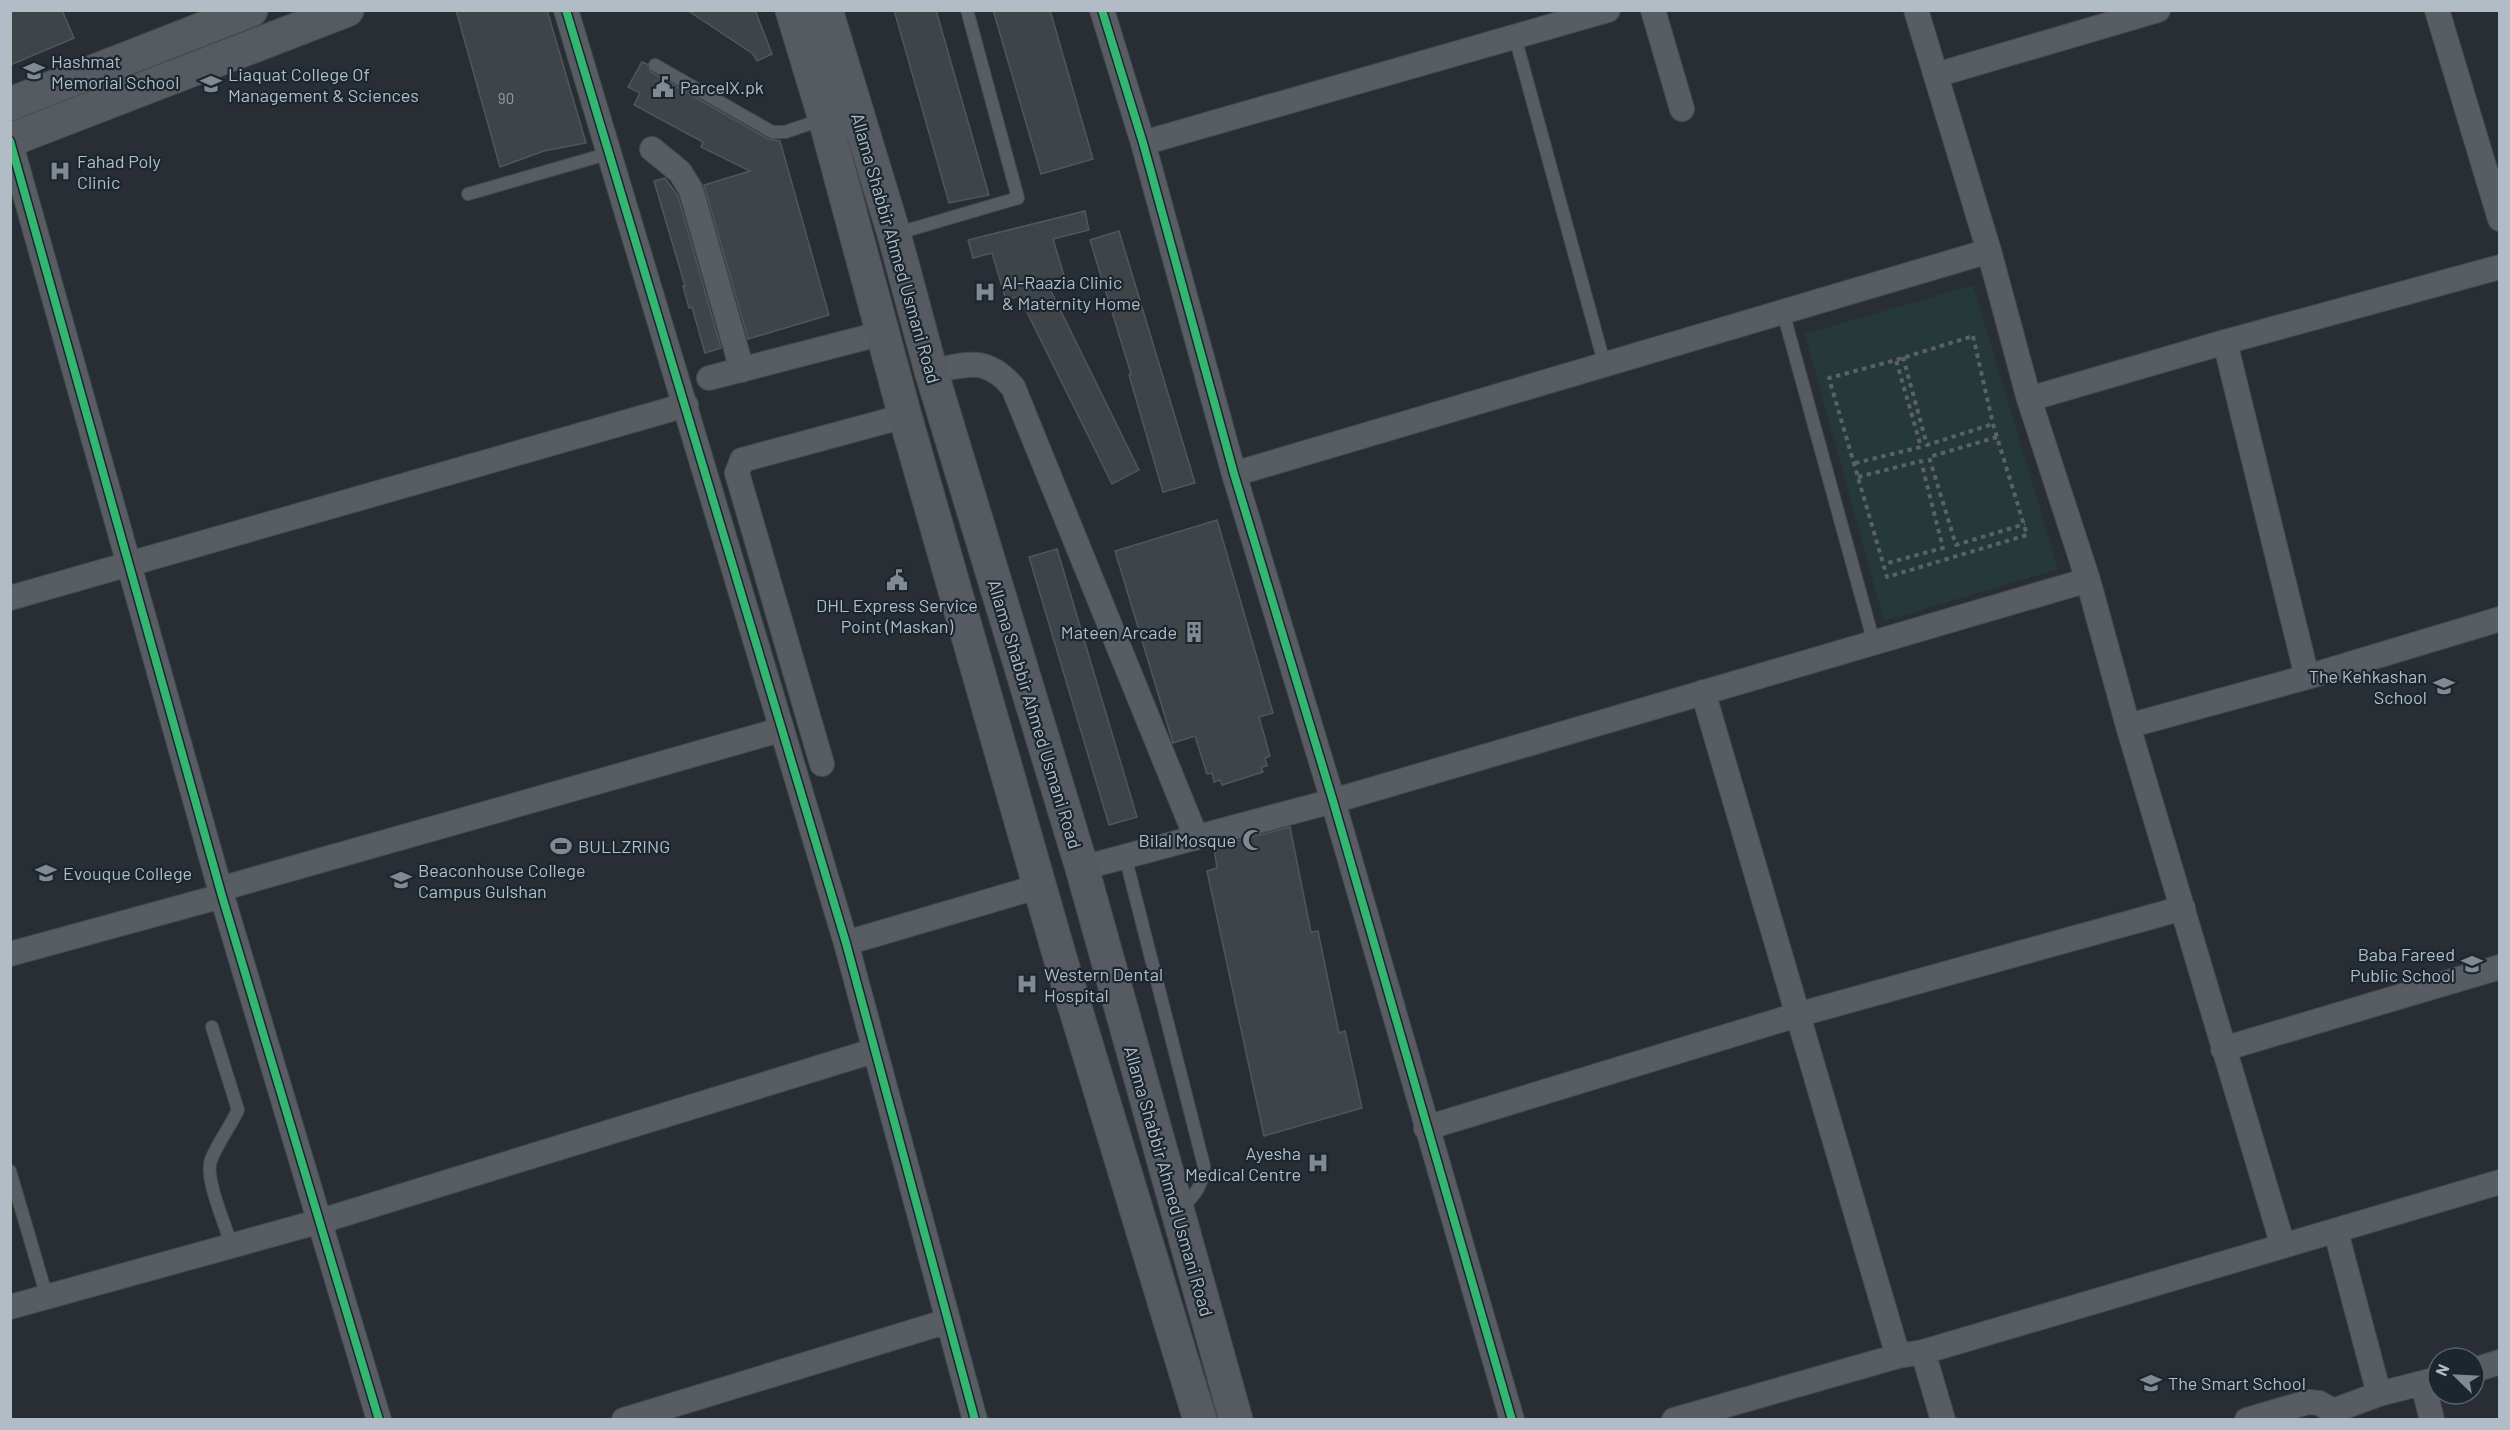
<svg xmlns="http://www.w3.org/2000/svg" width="2510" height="1430" font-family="Barlow,sans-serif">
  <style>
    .green { fill: #25393a }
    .building { fill: #3f4449; stroke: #50565c; stroke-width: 1.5 }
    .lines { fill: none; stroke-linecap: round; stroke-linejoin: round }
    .lane-casing { stroke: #464a4f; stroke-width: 14 }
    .street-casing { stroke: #464a4f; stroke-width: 26 }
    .secondary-casing { stroke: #464a4f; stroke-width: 35 }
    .path { stroke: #5b6166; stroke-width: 4; stroke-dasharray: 4.5 4.5; stroke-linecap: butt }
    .lane { stroke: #575d63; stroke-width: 12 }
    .street { stroke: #575d63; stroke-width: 24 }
    .secondary { stroke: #565b61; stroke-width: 33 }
    .cycleway-casing { stroke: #1b262f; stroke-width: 11 }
    .cycleway { stroke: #33b770; stroke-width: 8 }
    .labels { text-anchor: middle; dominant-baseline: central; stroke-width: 4.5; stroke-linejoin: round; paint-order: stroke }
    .number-label { font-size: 15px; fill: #949ea7 }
    .poi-label { font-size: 18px; fill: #b1bcc6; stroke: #1b262f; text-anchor: start }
    .street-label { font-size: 18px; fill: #b1bcc6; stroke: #1b262f }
  </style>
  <rect width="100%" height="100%" fill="#282e34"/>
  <!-- green -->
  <path class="green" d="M1973,285L2058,569L1884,621L1805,334Z"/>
  <!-- building -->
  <path class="building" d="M10,10H62L74,38L10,65Z
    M456,10H547L586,143L544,151L500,167Z
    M687,10H755L772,54L757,61L753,54Z
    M894,10H936L989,195L949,203Z
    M993,10H1050L1093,159L1041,174Z
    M642,62L647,64L651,72L768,139L780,141L829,315L748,339L704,185L750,171L701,147L703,142L634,105L640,93L628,87Z
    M665,178L678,196L721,348L705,353L692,307L689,308L683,286H685L654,181Z
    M1085,211L1089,230L1053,239L1066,282L1049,287L1139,470L1112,484L1019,296L1006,300L992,253L973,258L968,240Z
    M1119,231L1195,483L1163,492L1129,375L1131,374L1090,240Z
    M1217,520L1273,713L1259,717L1270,756L1265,758L1267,766L1261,767L1263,772L1222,785L1220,780L1214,782L1212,773L1207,774L1195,736L1173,743L1115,551Z
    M1057,549L1137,817L1109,825L1029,557Z
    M1290,827L1311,932L1318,931L1339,1033L1345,1031L1362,1108L1264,1136L1207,871L1217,868L1214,847Z"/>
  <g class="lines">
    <defs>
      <path id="lane" d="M1515,37L1605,366
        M655,65L772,132H785L824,119
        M468,194L610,153
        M895,234L1018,198L967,10
        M1783,312L1874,643
        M1125,856L1204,1166C1203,1186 1195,1195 1180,1209
        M212,1027L238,1110C230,1127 218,1142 211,1160C204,1177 226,1227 232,1246
        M10,1171L47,1297"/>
      <path id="street" d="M566,10L846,943L975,1420
        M1102,10L1143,143L1234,474L1333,801L1512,1420
        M1653,10L1682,109
        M1916,10L1989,251L2029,399L2088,580L2128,726L2283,1246
        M2437,10L2500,219
        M1936,75L2158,10
        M10,141L222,896L379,1420
        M1143,143L1608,10
        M652,149L680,172L691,190L742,370
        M2225,342L2307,677
        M931,371C969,365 985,355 1013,387L1196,837
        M709,378L883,333
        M2029,399L2225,342L2500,267
        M1234,474L1989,251
        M10,598L686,405
        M1703,692L1898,1356
        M2128,726L2307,677L2500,619
        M822,764L737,473L742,460L905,416
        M1082,868L1333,801L2088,580
        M220,889L780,730
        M846,943L1040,886
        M10,954L222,896
        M2223,1049L2500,967
        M1426,1128L1797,1015L2183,908
        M2336,1232L2379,1394
        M10,1307L321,1221L873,1051
        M1923,1352L1943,1420
        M2474,1370L2500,1362
        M2423,1384L2432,1420
        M624,1420L948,1321
        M1674,1420L1898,1356L1923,1352L2500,1182
        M2247,1420L2308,1402L2319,1403L2333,1411L2379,1394L2438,1379"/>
      <path id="secondary" d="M792,10L825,119L905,416L1061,961L1200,1420
        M826,10L894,234L931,371L1082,868L1236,1420
        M10,104L251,10
        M10,140L347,10"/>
    </defs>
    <!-- lane casing -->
    <use href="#lane" class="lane-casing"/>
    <!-- street casing -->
    <use href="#street" class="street-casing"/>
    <!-- secondary casing -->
    <use href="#secondary" class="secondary-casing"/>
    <!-- path -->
    <path class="path" d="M1973,336L1993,424L2027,535L1887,577L1829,378L1896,360Z
      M1903,357L1927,445L1993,424
      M1997,437L1929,457L1956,545L2025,524
      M1855,463L1921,447L1896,360
      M1858,477L1921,461L1943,548L1884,564"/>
    <!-- lane -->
    <use href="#lane" class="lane"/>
    <!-- street -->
    <use href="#street" class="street"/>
    <!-- secondary -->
    <use href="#secondary" class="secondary"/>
    <defs>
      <path id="cycleway" d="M566,10L846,943L975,1420
        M1102,10L1143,143L1234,474L1333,801L1512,1420
        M10,141L222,896L379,1420"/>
    </defs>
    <!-- cycleway casing -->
    <use href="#cycleway" class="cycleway-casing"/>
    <!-- cycleway -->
    <use href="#cycleway" class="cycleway"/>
  </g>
  <!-- icons -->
  <defs>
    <symbol id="school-bare" viewBox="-9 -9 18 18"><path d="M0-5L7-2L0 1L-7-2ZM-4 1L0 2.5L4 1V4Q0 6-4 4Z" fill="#818a93" stroke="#1b262f" stroke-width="2.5" paint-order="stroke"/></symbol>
    <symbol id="university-bare" viewBox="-9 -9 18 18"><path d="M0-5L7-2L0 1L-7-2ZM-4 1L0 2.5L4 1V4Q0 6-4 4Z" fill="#818a93" stroke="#1b262f" stroke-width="2.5" paint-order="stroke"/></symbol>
    <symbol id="civic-bare" viewBox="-9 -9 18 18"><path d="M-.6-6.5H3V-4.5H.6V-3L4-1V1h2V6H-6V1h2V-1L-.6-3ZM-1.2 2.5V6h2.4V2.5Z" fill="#818a93" stroke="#1b262f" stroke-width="2.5" paint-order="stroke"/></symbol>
    <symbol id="hospital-bare" viewBox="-9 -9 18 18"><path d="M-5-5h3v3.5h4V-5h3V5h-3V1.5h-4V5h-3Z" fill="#818a93" stroke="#1b262f" stroke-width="2.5" paint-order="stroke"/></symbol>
    <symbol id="building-bare" viewBox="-9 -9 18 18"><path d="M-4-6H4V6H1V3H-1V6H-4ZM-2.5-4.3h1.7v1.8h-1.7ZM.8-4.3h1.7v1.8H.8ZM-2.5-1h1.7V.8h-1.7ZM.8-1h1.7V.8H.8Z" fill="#818a93" stroke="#1b262f" stroke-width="2.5" paint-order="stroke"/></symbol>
    <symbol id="mosque-bare" viewBox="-9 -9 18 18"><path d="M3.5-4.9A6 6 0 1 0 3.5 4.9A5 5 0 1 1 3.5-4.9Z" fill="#818a93" stroke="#1b262f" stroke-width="2.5" paint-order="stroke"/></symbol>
    <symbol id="stadium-bare" viewBox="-9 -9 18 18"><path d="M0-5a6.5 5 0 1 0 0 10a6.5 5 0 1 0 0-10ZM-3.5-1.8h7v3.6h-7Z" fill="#818a93" stroke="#1b262f" stroke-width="2.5" paint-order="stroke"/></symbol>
  </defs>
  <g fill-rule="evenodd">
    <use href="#school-bare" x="19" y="56" width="30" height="30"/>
    <use href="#university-bare" x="196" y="69" width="30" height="30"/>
    <use href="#civic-bare" x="648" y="72" width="30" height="30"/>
    <use href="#hospital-bare" x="45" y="156" width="30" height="30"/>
    <use href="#hospital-bare" x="970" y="277" width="30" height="30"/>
    <use href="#civic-bare" x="882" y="565" width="30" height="30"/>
    <use href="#building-bare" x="1179" y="617" width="30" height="30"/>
    <use href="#school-bare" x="2429" y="671" width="30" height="30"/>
    <use href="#mosque-bare" x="1238" y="825" width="30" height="30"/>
    <use href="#stadium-bare" x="546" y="831" width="30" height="30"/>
    <use href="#university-bare" x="31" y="858" width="30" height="30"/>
    <use href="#university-bare" x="386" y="865" width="30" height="30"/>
    <use href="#school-bare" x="2457" y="949" width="30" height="30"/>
    <use href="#hospital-bare" x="1012" y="969" width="30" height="30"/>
    <use href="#hospital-bare" x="1303" y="1148" width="30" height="30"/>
    <use href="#school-bare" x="2136" y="1368" width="30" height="30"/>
  </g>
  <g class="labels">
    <!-- number labels -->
    <g class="number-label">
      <text x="506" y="98">90</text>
    </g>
    <!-- poi labels -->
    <g class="poi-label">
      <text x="51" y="61">Hashmat<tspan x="51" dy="21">Memorial School</tspan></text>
      <text x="228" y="74">Liaquat College Of<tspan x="228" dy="21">Management &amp; Sciences</tspan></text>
      <text x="680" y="87">ParcelX.pk</text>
      <text x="77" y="161">Fahad Poly<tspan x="77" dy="21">Clinic</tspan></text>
      <text x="1002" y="282">Al-Raazia Clinic<tspan x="1002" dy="21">&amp; Maternity Home</tspan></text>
      <text x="897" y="605" text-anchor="middle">DHL Express Service<tspan x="897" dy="21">Point (Maskan)</tspan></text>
      <text x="1177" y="632" text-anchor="end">Mateen Arcade</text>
      <text x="2427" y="676" text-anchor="end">The Kehkashan<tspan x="2427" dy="21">School</tspan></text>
      <text x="1236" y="840" text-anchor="end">Bilal Mosque</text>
      <text x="578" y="846">BULLZRING</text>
      <text x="418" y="870">Beaconhouse College<tspan x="418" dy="21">Campus Gulshan</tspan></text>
      <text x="63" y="873">Evouque College</text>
      <text x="2455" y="954" text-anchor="end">Baba Fareed<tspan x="2455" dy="21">Public School</tspan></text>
      <text x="1044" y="974">Western Dental<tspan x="1044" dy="21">Hospital</tspan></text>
      <text x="1301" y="1153" text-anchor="end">Ayesha<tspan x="1301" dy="21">Medical Centre</tspan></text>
      <text x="2168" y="1383">The Smart School</text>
    </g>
    <!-- street labels -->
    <g class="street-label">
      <text transform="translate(896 248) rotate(74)">Allama Shabbir Ahmed Usmani Road</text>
      <text transform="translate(1035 714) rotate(73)">Allama Shabbir Ahmed Usmani Road</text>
      <text transform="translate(1169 1181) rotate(74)">Allama Shabbir Ahmed Usmani Road</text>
    </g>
  </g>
  <!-- border -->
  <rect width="2510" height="1430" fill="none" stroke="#b1bcc6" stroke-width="24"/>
  <!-- north arrow -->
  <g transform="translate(2456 1376) rotate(294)"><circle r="28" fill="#1b262f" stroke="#57626b" stroke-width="1.5"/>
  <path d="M0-4.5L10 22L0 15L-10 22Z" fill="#818a93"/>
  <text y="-9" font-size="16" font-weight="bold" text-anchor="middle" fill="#b1bcc6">N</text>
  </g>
</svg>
